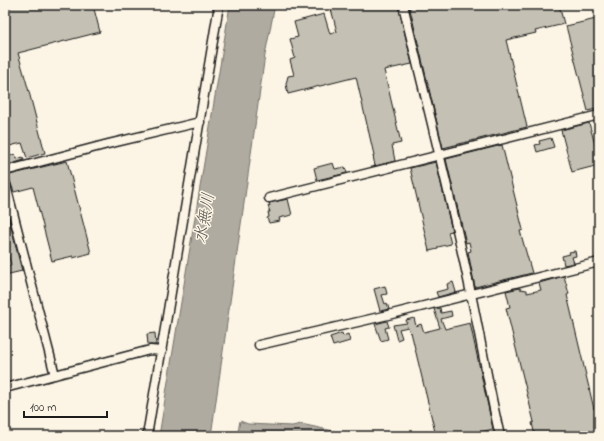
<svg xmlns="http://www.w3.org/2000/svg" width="604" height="441" font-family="'Indie Flower','Klee One',sans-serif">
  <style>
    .water { fill: #b0aba1; stroke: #75726c }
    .building { fill: #c4c0b3; stroke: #1c1c1c }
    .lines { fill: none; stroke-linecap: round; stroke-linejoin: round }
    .minor-casing { stroke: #1c1c1c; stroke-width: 11 }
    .minor { stroke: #fcf5e5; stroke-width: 8 }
    .labels { text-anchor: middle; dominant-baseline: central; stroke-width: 3; stroke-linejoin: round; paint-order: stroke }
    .water-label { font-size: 17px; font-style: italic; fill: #575551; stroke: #fcf5e5 }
  </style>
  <rect width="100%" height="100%" fill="#fcf5e5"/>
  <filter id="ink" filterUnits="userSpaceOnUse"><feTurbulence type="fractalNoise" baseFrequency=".025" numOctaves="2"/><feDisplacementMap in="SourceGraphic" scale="8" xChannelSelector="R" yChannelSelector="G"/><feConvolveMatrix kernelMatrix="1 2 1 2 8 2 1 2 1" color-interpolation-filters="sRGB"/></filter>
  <g filter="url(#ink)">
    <!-- water -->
    <path class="water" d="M230,5H275L265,55L211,436H159Z
      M240,421L248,424L292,426L301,424L338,432L342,436H237Z"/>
    <!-- building -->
    <path class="building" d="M5,5H93L100,32L18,53L28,88L45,153L27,158L22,143L5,147Z
      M296,5H318V6L301,11L300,9L295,10Z
      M330,5H398L412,64L384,70L401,143L392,145L395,161L375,166L373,156L374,155L356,77L288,94L286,84L288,76L294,75L290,60L295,58L290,39L298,37L294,22L324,14L330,34L337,32Z
      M409,5H559L564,24L535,31L536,33L506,40L527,127L443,148Z
      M596,19L599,32V108L588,111L566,26Z
      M589,123L599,159V165L572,172L561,130Z
      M551,138L554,147L537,152L535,145L540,144L539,141Z
      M502,145L523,230L520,231L532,273L475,287L468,252L471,251L469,242L466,243L446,159Z
      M15,154L17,159L23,157L24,160L8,165L6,157Z
      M67,161L91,253L73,258V256L52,261L33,187L14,192L9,178L5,176Z
      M436,162L452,231L448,232L451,244L438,247V249L429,251L410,168Z
      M333,163L335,169L345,167L347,173L317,180L314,168Z
      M288,199L292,215L279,218L280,221L269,223L267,218L269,217L268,212H270L268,206H270L269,203Z
      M5,204L22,271L5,275V267L11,265L8,253L5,254Z
      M575,251L576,256L572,257L574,263L564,265L562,256L570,254L569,252Z
      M564,276L569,294L567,295L594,409L599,408V436H535L532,423L534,422L506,308L510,307L506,291L520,288V289L527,290V293L541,290L539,283Z
      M453,282L456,292L438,297L436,292L448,289L447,284Z
      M385,286L387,294L382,295L385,304L387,303L389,309L380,311L374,289Z
      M440,308L441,313L451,311L452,316L441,319L445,329L470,323L493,429L465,436H436L411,332L410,333L408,327L399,329L402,338L397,340L393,325L407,323L406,320L414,318L416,326L421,324L424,332L440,328L434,309Z
      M387,321L389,327L385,328L388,339L381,341L375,324Z
      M155,333L156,345H148L147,334Z
      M342,333L343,336L348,334L350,341L333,346L330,337Z"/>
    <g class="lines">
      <defs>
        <path id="minor" d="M403,5C426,101 451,197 471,294C481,341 489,389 500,436
          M5,171L108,144L200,122
          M5,182L55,375
          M269,198L599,115
          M259,345L388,315L599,262
          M5,388L150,350L162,351
          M147,436L219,5"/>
      </defs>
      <!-- minor casing -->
      <use href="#minor" class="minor-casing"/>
      <!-- minor -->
      <use href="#minor" class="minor"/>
    </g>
  </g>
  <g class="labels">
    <!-- water labels -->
    <g class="water-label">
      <text transform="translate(205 218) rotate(-80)">水無川</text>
    </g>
  </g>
  <!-- margin -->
  <rect width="604" height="441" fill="none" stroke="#fcf5e5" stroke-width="20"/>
  <rect x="10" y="10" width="584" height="421" fill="none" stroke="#1c1c1c" stroke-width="1.5" filter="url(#ink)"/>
  <!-- scale -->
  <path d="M24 411v6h83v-6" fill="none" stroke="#1c1c1c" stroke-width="2"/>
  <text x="30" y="411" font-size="12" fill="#1c1c1c" stroke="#fcf5e5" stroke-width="3" paint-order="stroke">100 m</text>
</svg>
